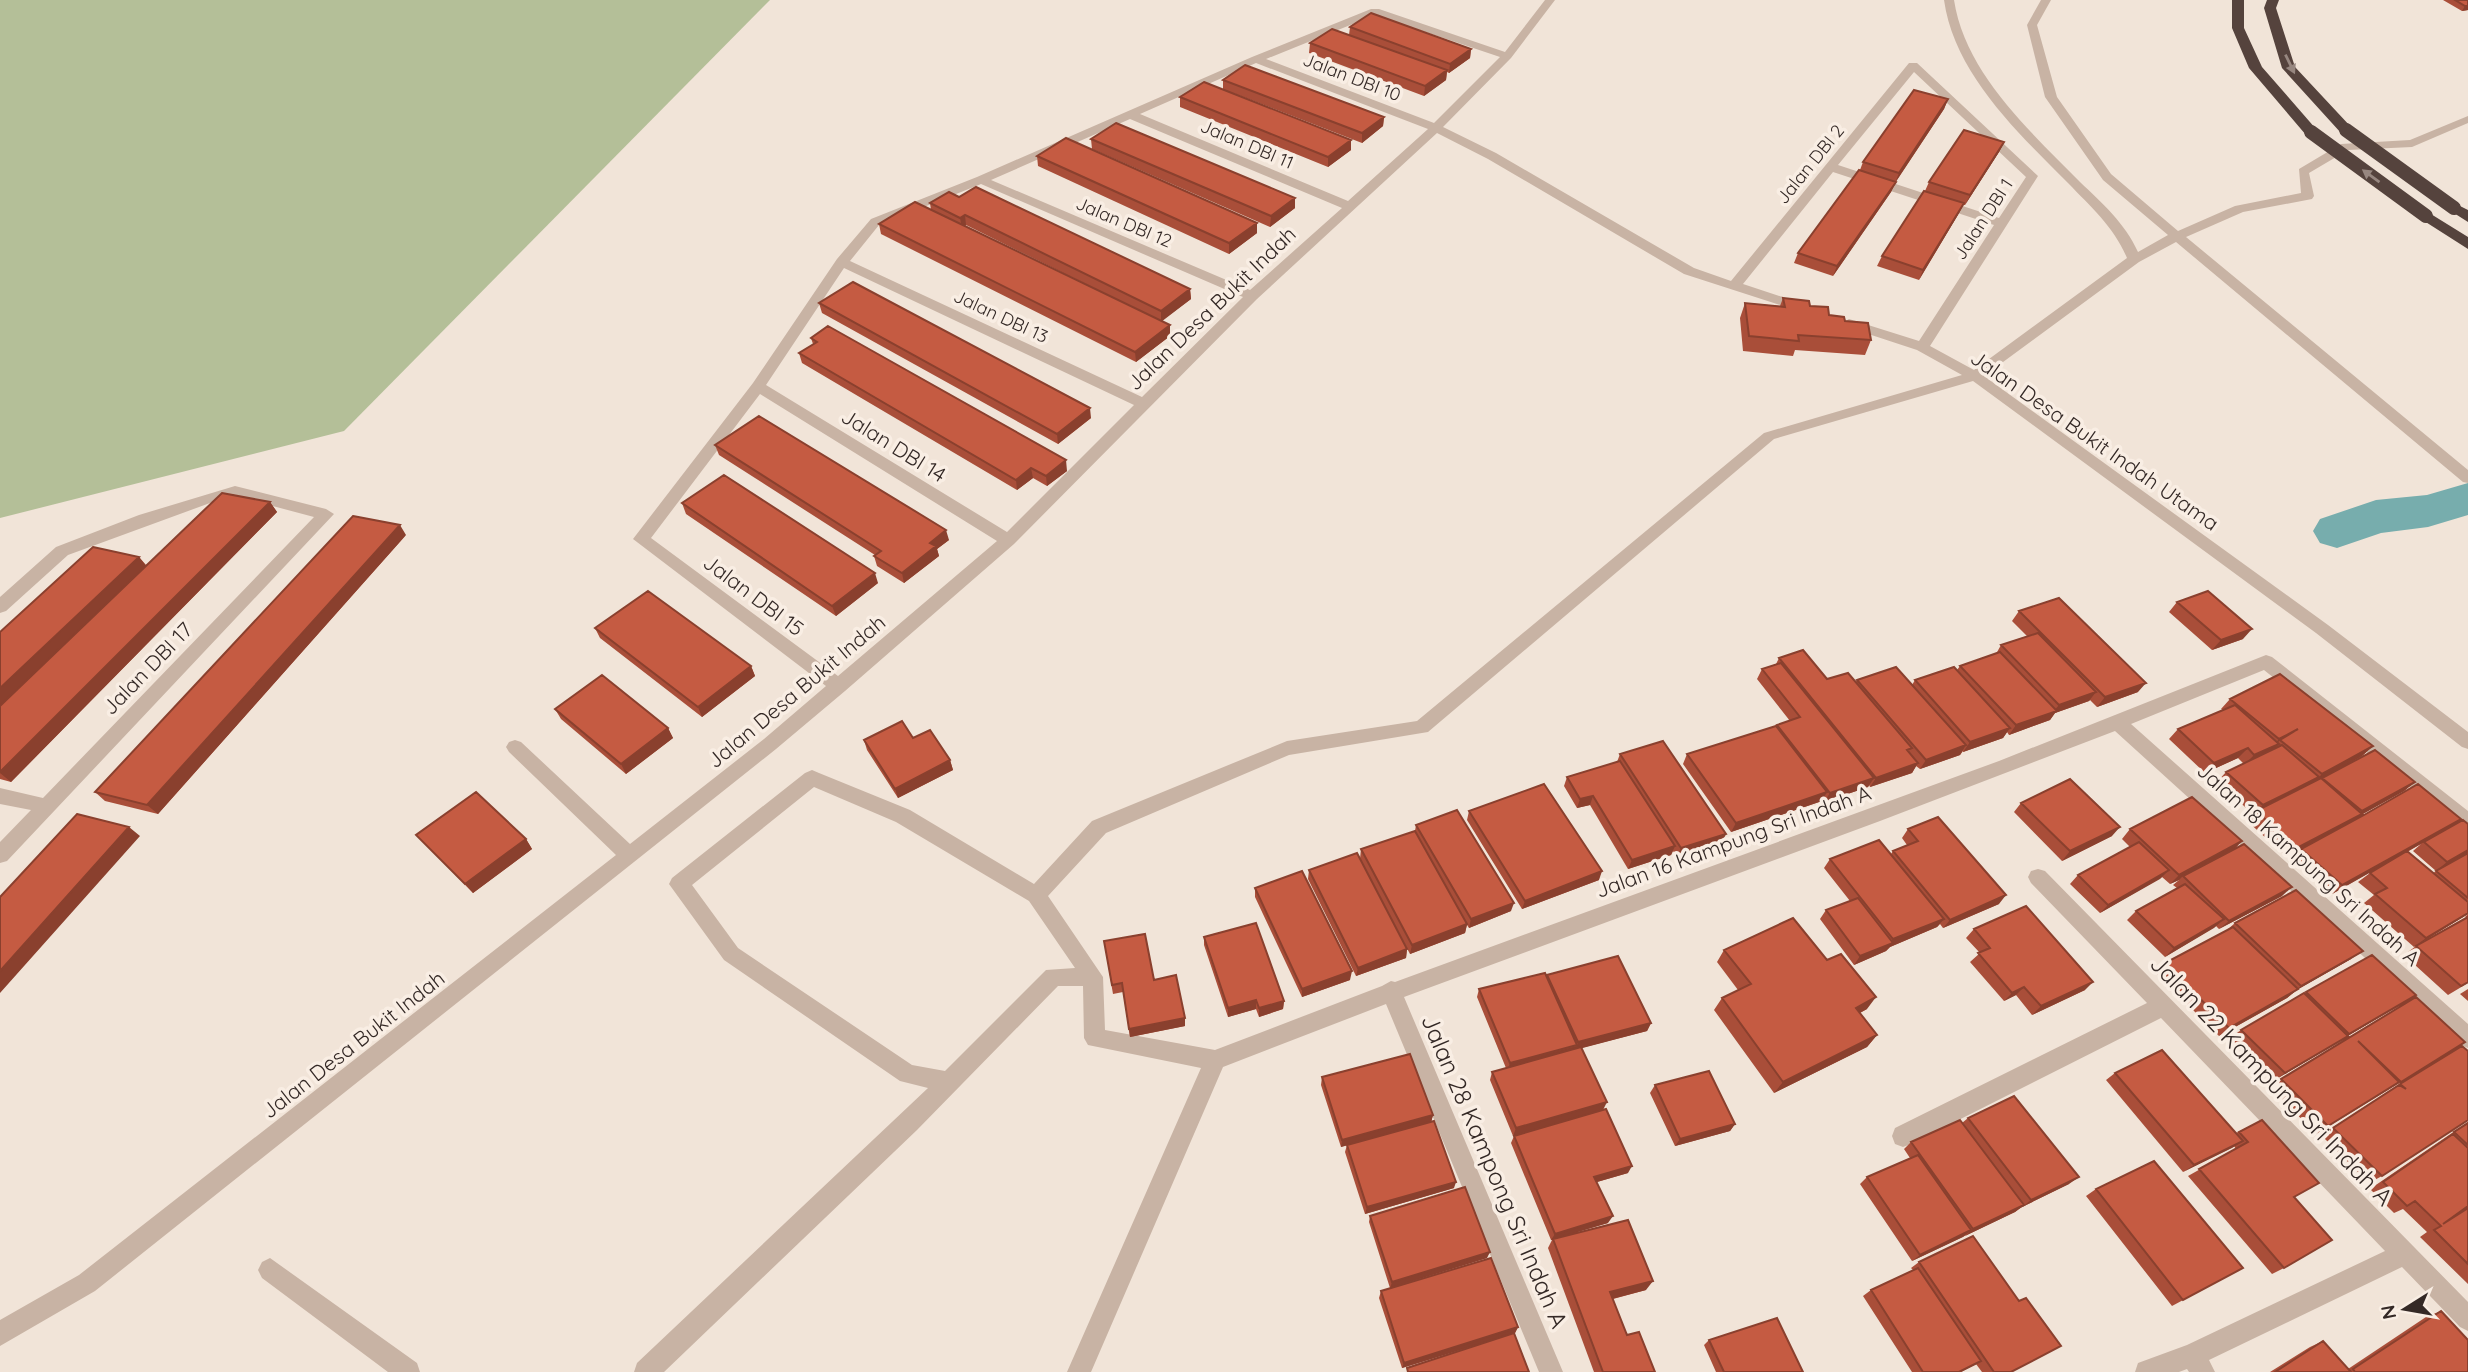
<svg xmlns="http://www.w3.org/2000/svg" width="2468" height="1372" font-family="Quicksand,sans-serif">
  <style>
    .green { fill: #b4bf98 }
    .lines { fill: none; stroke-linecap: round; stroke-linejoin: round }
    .river { fill: #77adad; fill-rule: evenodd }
    .minor { fill: #c8b3a4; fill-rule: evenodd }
    .highway { fill: #55433d; fill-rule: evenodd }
    .highway-bridge { stroke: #55433d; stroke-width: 14 }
    .wall { fill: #a94e39; fill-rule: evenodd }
    .shaded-wall { fill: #8a402e }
    .building { fill: #c55b42; stroke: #8a402e; stroke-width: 2 }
    .oneway { fill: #978780 }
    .labels { text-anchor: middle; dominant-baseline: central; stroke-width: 7; stroke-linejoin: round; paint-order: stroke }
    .far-street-label { font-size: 18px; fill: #342926; stroke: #f9eee4 }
    .street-label { font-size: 21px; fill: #342926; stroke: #f9eee4 }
    .near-street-label { font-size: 24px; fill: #342926; stroke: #f9eee4 }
  </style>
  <rect width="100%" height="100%" fill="#f1e4d8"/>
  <!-- green -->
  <path class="green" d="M0,0H770L344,431L0,518Z"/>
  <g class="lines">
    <!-- river -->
    <path class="river" d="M2468,483V515L2428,527L2381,533L2337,548L2320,543L2313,531L2320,519L2376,500L2427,495Z"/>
    <!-- minor -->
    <path class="minor" d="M1545,0H1555L1511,58L1443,127L1496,153L1694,268L1731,281L1909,63H1917L2038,176L1930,346L1974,370L2127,258C2114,227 2091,207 2068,183C2018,133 1954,73 1944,0H1954C1965,73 2030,131 2080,182C2102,203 2125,223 2138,252L2168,235L2103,180L2045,97L2027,25L2041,0H2051L2037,25L2057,97L2111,174L2178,231L2235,206L2301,193L2299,169L2341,144L2410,140L2468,116V123L2412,147L2348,150L2309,173L2314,196L2312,199L2243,212L2186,237L2468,470V483L2463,482L2176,242L2139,262L1984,376L2328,625L2468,732V749L2462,747L2316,633L1973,381L1774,439L1428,732L1289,755L1106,833L1048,896L1103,977L1105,1030L1215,1050L1382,986L1391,981L1395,982L1999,761L2266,655L2272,657L2468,811V830L2461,828L2264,670L2131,724L2468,1024V1048L2461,1045L2115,731L1880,821L1404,997L1563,1372H1539L1386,1004L1223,1067L1091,1372H1067L1201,1068L1088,1045L1084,1038L1083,986H1058L917,1130L664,1372H634L637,1363L928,1088L900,1081L724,960L669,884L672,878L805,773L812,770L819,773L910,810L1034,884L1092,821L1287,741L1417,721L1764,433L1962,375L1917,350L1844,326L1842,323L1849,319L1919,341L1994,225L1833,172L1743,284L1810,306L1812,309L1805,313L1684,274L1488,159L1437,133L1257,299L1014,544L845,691L776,749L95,1291L0,1346V1320L79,1275L616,855L509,752L506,747L509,742L515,740L521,742L630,844L764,739L826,686L633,539L753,383L837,259L871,219L977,177L1252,57L1371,9H1379L1505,52ZM1375,15L1500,57L1434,123L1266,59ZM1256,63L1428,129L1348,201L1140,114ZM1914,72L2026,177L1999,218L1838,165ZM1130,119L1342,208L1250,290L991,180ZM981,184L1243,297L1142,397L850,261L879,225ZM844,268L1134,405L1007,532L766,385ZM760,394L997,541L838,676L651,538ZM814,787L896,822L1029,901L1075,968L1046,970L945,1071L912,1065L738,948L692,885Z
      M235,486L326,509L334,514L7,861L0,863V842L31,810L0,804V788L43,798L314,517L235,496L210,503L68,555L6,611L0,613V597L56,547L139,515Z
      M2038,869L2045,871L2468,1302V1331L2460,1327L2402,1267L2209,1360L2215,1372H2189L2187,1369L2179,1372H2135L2138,1363L2187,1345L2385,1251L2161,1018L1911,1144L1903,1147L1895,1144L1892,1136L1895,1128L2147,1003L2031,883L2028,877L2031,871Z
      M270,1258L417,1363L420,1372H388L262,1278L258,1270L262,1262Z"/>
    <!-- highway -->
    <path class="highway" d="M2232,0H2244V28L2262,67L2316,129V135H2306L2249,68L2232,28Z
      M2267,0H2279L2276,8L2295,67L2351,127V133H2341L2282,68L2264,8Z
      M2454,203L2468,210V222L2446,208L2449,205Z
      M2426,211L2468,237V249L2421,219L2418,216L2421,213Z"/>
    <!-- highway-bridge -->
    <path class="highway-bridge" d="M2346,130L2454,208
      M2311,132L2426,216"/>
  </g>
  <!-- wall -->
  <path class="wall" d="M2443,0H2468V10L2462,11Z
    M1350,27L1471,49L1470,58L1449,73L1447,72L1446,80L1424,96L1309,53L1310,43L1349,35Z
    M1223,80L1384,117L1383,126L1362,143L1228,91L1351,140V150L1328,167L1180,107V97L1223,89Z
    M1948,99L1944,109L1895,183L1891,192L1833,276L1794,263L1798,253L1860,170L1863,162Z
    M1091,139L1295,208L1270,227L1092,149Z
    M2004,142L1999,152L1965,205H1963L1959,213L1919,280L1877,266L1882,256L1925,191L1929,182Z
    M1037,156L1257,223V233L1229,254L1038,166Z
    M959,197L1190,289L1191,299L1161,321L1170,336L1136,362L881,234L879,224L931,210L930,203ZM966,225L1120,301L965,226Z
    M1783,298L1810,306L1829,315L1845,321L1871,340L1865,355L1795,350L1793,356L1743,351L1740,318L1745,303L1780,306Z
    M819,303L1091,418L1058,444L822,313Z
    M811,338L1067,471L1047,486L1033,478L1017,490L802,363L799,353L813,344Z
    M715,445L949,540L937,549L939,556L904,583L877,566L874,556L875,555L719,455Z
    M270,502L277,512L11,782L0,779V632L139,557L146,565Z
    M682,503L878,583L836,616L686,514Z
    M406,535L158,814L105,801L95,792Z
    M2177,602L2243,639L2212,650L2169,612Z
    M2019,611L2138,692L2097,707L2090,700L2089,701L2055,713L2050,720L2009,735L2007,732L2003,738L1963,752V751L1960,755L1920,769L1916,766L1912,773L1870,787L1869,785L1868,787L1824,802L1823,800L1822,801L1731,832L1683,764L1687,754L1776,726L1777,725L1790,721L1757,679L1762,669L1776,664L1779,658L1827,679L1856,682L1857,680L1912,685L1915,680L1957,670L1960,666L1996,654L2001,645L2027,636L2012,621Z
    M595,628L751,666L755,676L702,717L600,638Z
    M2230,699L2373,746L2362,756L2321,779L2322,778L2415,782L2404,791L2361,815L2354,820L2450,828L2468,853L2436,871L2413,851L2421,844L2407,852L2433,873L2468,853V914L2414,947L2364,903L2374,895L2358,882L2370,873L2395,858L2332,894L2291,858L2301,849L2287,857L2246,820L2253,814L2217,782L2226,772L2244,764L2238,758L2205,773L2169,739L2178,729L2223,710L2221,709Z
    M555,709L668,728L673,738L626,774L561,719Z
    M913,738L950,760L953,770L898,798L867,750L864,740Z
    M1620,754L1726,834L1721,843L1677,857L1673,851L1671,855L1628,869L1590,805L1577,808L1564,786L1567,777L1617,762Z
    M2021,803L2112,836L2062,861L2014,812Z
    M1469,811L1599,880L1522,909L1467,820Z
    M1416,825L1511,911L1469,928L1467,925L1465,933L1410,954L1360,859L1361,849L1415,831Z
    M1908,829L1999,904L1943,928L1940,924L1937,927L1890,947L1886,951L1854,965L1820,919L1826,910L1850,901L1824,868L1830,859L1891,854L1893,851L1907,845L1902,838Z
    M2130,829L2234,849L2282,896L2219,929L2216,926L2165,957L2127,920L2136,911L2177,888L2173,885L2179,880L2170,884L2162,877L2100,913L2070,884L2078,875L2130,847L2122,839Z
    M416,835L526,839L532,849L473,893Z
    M1309,870L1407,949L1406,958L1356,976L1308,879Z
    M1255,888L1350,980L1302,997L1255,897Z
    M2468,914V983L2448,995L2404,955L2416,946L2467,918L2465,917Z
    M2235,923L2351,959L2298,989L2287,998L2219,1036L2155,972L2165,963L2227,930Z
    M1974,929L2085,990L2032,1015L2016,995L2004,1001L1970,962L1980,953L1966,938Z
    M1204,937L1284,1001L1283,1009L1259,1017L1256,1009L1228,1017L1204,945Z
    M1104,941L1185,1018V1026L1130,1037L1123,992L1113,994Z
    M1724,950L1867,1009L1860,1013L1877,1035L1867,1047L1774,1093L1714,1010L1722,998L1738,990L1717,962Z
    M2372,955L2416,995L2273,1081L2230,1038L2241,1030Z
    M1547,975L1651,1023L1647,1031L1581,1048L1513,1136L1490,1080L1492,1072L1506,1068L1477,997L1479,989L1546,977Z
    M2468,989V1001L2460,994Z
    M2416,997L2401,1082L2316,1134L2270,1087Z
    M2462,1046L2382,1176L2369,1183L2321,1135L2388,1092Z
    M2115,1073L2236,1133L2262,1120L2294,1197L2284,1268L2272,1274L2188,1176L2236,1149L2234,1146L2183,1172L2106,1080Z
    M1322,1077L1433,1115L1431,1122L1454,1188L1365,1214L1345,1152L1347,1145L1341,1147L1321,1085Z
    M1655,1085L1735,1124L1730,1131L1675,1146L1650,1093Z
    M1968,1118L2069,1184L2022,1207L2015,1212L1912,1261L1860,1184L1867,1177L1910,1158L1904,1149L1911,1142L1962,1123Z
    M2468,1122V1284L2420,1237L2427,1232L2403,1209L2394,1213L2370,1189Z
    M1514,1136L1628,1173L1597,1182L1608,1223L1577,1232L1646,1290L1613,1299L1627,1335L1655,1372H1594L1548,1248L1552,1240H1551L1511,1143Z
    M2096,1189L2243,1268L2172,1306L2086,1196Z
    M1370,1216L1487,1258L1390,1288L1369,1222Z
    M1919,1262L2012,1372H1982L1976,1364L1961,1372H1912L1863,1296L1871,1290L1913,1270L1911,1268Z
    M1381,1291L1518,1327L1515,1333L1402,1368L1379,1298Z
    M2441,1311L2468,1372H2270L2310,1347L2323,1341L2348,1369L2426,1317Z
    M1709,1340L1803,1372H1716L1704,1345Z"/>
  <!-- shaded-wall -->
  <path class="shaded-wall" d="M2465,6H2468V10L2462,11Z
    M1471,49L1470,58L1449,73L1450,64Z
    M1447,70L1446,80L1424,96L1425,86Z
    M1948,99L1944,109L1895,183L1899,173Z
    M1384,117L1383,126L1362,143V133Z
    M1351,140V150L1328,167V157Z
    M2004,142L1999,152L1965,205L1970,195Z
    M1896,182L1891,192L1833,276L1837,266Z
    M1295,198V208L1270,227L1271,216Z
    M1964,203L1959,213L1919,280L1923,270Z
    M965,215L966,225L962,228L960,218Z
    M1257,223V233L1229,254V243Z
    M1190,289L1191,299L1161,322V311Z
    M1170,325V336L1136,362L1135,352Z
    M1090,408L1091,418L1058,444L1057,434Z
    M1066,460L1067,471L1047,486L1046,476Z
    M1031,468L1033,478L1017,490L1016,480Z
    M270,502L277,512L11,782L0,773Z
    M400,525L406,535L158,814L147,805Z
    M946,530L949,540L937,549L939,556L904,583L902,573L930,543Z
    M139,557L147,567L0,708V688Z
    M875,573L878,583L836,616L832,606Z
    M2252,629L2243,639L2212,650L2221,640Z
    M751,666L755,676L702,717L698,707Z
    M2146,683L2138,692L2097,707L2105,697Z
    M2096,692L2089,701L2055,713L2050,720L2009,735L2016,725L2053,712L2059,705Z
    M668,728L673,738L626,774L621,764Z
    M2010,728L2003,738L1963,752L1970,742Z
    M2298,729L2280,740L2275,746L2279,744L2269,754L2245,764L2254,755L2271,748L2279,739Z
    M1966,745L1960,755L1920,769L1926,760Z
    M2373,746L2362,756L2312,784L2322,774Z
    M2248,748L2238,758L2205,773L2214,763Z
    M950,760L953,770L898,798L895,789Z
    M1918,763L1912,773L1870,787L1876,778Z
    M2319,777L2309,786L2256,811L2263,805Z
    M1874,778L1868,787L1824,802L1830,793Z
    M2415,782L2404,791L2361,815L2352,823L2287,857L2297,848L2353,818L2362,811Z
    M1827,792L1822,801L1731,832L1736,823Z
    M1593,796L1590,805L1577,808L1580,799Z
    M2461,819L2449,828L2332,894L2342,885Z
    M129,827L140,836L0,993V971Z
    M2120,827L2112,836L2062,861L2070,851Z
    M1726,834L1721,843L1677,857L1681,848Z
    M526,839L532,849L473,893L465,884Z
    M2242,841L2233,851L2183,876L2179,880L2170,884L2179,875Z
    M1675,846L1671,855L1628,869L1632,860Z
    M2468,850V853L2436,871L2447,862Z
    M2169,870L2160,879L2100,913L2108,905Z
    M1602,871L1599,880L1522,909L1525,901Z
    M2292,887L2282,896L2219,929L2229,921Z
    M2006,895L1999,904L1943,928L1950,920Z
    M1514,903L1511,911L1469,928L1471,919Z
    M2468,913L2463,917L2414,947L2426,938Z
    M1944,919L1937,927L1890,947L1886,951L1854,965L1860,956L1890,944L1893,939Z
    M2224,919L2214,928L2165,957L2174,948Z
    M1467,924L1465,933L1410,954L1412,945Z
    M1407,949L1406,958L1356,976L1358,968Z
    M2363,951L2351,959L2290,994L2301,986Z
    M1352,971L1350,980L1302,997V989Z
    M2093,982L2085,990L2032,1015L2041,1006Z
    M2024,987L2016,995L2004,1001L2012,993Z
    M2298,989L2287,998L2219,1036L2229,1028Z
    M2416,995L2404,1003L2337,1042L2349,1034Z
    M1876,997L1867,1009L1846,1020L1856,1008Z
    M1256,1000V1009L1228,1017V1008Z
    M1284,1001L1283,1009L1259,1017V1008Z
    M1185,1018V1026L1130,1037L1129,1029Z
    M1651,1023L1647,1031L1575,1050L1507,1071L1510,1063L1577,1046L1578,1042Z
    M1877,1035L1867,1047L1774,1093L1783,1082Z
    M2348,1036L2336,1044L2273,1081L2285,1073Z
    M1607,1102L1603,1110L1513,1136L1516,1128Z
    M1433,1115L1431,1123L1341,1147L1342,1140Z
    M1735,1124L1730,1131L1675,1146L1680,1139Z
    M2243,1141L2232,1148L2183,1172L2194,1165Z
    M1632,1166L1628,1173L1590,1184L1594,1177Z
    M2079,1177L2069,1184L2022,1207L2031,1200Z
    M1456,1182L1454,1188L1365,1214L1367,1207Z
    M2024,1205L2015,1212L1965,1236L1973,1229Z
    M1613,1216L1608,1223L1551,1240L1555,1234Z
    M1971,1230L1963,1237L1912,1261L1920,1255Z
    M1490,1252L1487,1258L1390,1288L1392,1282Z
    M1653,1281L1646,1290L1604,1301L1610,1292Z
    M1518,1327L1515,1333L1402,1368L1404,1363Z"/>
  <!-- building -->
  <path class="building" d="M2455,0H2468V6H2465Z
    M1371,13L1471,49L1450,64L1350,27Z
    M1332,29L1447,70L1425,86L1310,43Z
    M1245,65L1384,117L1362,133L1223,80Z
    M1204,82L1351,140L1328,157L1180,97Z
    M1914,90L1948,99L1899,173L1863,162Z
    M1116,123L1295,198L1271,216L1091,139Z
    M1964,130L2004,142L1970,195L1929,182Z
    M1066,138L1257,223L1229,243L1037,156Z
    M1859,170L1896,182L1837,266L1798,253Z
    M976,187L1190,289L1161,311L965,215L960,218L930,203L949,192L959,197Z
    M1924,191L1964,203L1923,270L1882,256Z
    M915,202L1170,325L1135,352L879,224Z
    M853,282L1090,408L1057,434L819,303Z
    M1783,298L1809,301L1810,306L1828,307L1829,315L1844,317L1845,321L1868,323L1871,340L1798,335L1799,341L1749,336L1745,303L1785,307Z
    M828,326L1066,460L1046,476L1031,468L1016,480L799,353L817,342L811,338Z
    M759,416L946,530L930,543L936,546L902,573L874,556L881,551L715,445Z
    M724,475L875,573L832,606L682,503Z
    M222,493L270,502L0,772V706Z
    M353,516L400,525L147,805L95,792Z
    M93,547L139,557L0,688V632Z
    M648,591L751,666L698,707L595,628Z
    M2208,591L2252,629L2221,640L2177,602Z
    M2059,598L2146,683L2105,697L2019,611Z
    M2038,633L2096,692L2059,705L2001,645Z
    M1803,650L1827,679L1848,673L1912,748L1907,750L1918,763L1876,778L1779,658Z
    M2000,652L2057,711L2016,725L1960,666Z
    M1781,663L1874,778L1830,793L1777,725L1800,717L1762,669Z
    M1896,667L1966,745L1926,760L1857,680Z
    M1954,667L2010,728L1970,742L1915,680Z
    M2280,674L2373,746L2322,774L2280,740L2298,729L2279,739L2230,699Z
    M602,675L668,728L621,764L555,709Z
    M2235,705L2279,744L2254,755L2248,748L2214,763L2178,729Z
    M902,721L913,738L930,730L950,760L895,789L864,740Z
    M1776,726L1827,792L1736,823L1687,754Z
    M1663,741L1726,834L1681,848L1620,754Z
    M2282,745L2319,777L2263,805L2226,772Z
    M2375,750L2415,782L2362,811L2322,778Z
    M1620,761L1675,846L1632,860L1593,796L1580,799L1567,777Z
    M2321,778L2362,814L2297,848L2256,811Z
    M2070,779L2120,827L2070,851L2021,803Z
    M1544,784L1602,871L1525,901L1469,811Z
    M2418,784L2461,819L2342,885L2301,849L2364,815Z
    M476,792L526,839L465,884L416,835Z
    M2192,797L2242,841L2179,875L2130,829Z
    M1457,810L1514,903L1471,919L1416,825Z
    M77,814L129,827L0,971V897Z
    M1938,817L2006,895L1950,920L1893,851L1918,841L1908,829Z
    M2463,820L2468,824V850L2447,862L2424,842Z
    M1415,831L1467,924L1412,945L1361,849Z
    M1879,840L1944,919L1893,939L1830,859Z
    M2139,842L2169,870L2108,905L2078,875Z
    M2244,844L2292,887L2229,921L2183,876Z
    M2407,851L2468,902V913L2426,938L2375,894L2387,888L2370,873Z
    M1357,853L1407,949L1358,968L1309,870Z
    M2468,853V898L2436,871Z
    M1302,871L1352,971L1302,989L1255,888Z
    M2185,884L2224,919L2174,948L2136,911Z
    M2296,890L2363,951L2301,986L2235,923Z
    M1858,898L1893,943L1860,956L1826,910Z
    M2026,906L2093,982L2041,1006L2024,987L2012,993L1978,953L1990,948L1974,929Z
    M2468,917V982L2461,986L2416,946Z
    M1793,918L1827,960L1841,954L1876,997L1856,1008L1877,1035L1783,1082L1722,998L1751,984L1724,950Z
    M1256,923L1284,1001L1259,1008L1256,1000L1228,1008L1204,937Z
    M2233,927L2298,989L2229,1028L2165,963Z
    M1145,934L1154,980L1176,975L1185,1018L1129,1029L1122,983L1112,985L1104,941Z
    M2372,955L2416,995L2349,1034L2306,992Z
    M1618,956L1651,1023L1578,1042L1547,975Z
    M1545,973L1577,1045L1510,1063L1479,989Z
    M2304,993L2348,1036L2285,1073L2241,1030Z
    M2416,997L2465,1042L2401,1082L2358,1041L2399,1082L2328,1126L2281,1079Z
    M2462,1046L2468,1051V1120L2382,1176L2333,1128L2399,1085L2406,1089L2400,1084Z
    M1581,1047L1607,1102L1516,1128L1492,1072Z
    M2162,1050L2243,1141L2194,1165L2115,1073Z
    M1410,1054L1433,1115L1342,1140L1322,1077Z
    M1709,1071L1735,1124L1680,1139L1655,1085Z
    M2014,1096L2079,1177L2031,1200L1968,1118Z
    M1606,1109L1632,1166L1594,1177L1613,1216L1555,1234L1514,1136Z
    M1960,1120L2024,1205L1973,1229L1911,1142Z
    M2262,1120L2319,1183L2294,1197L2332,1240L2284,1268L2199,1169L2248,1142L2239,1132Z
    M1434,1121L1456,1182L1367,1207L1347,1145Z
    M2468,1123V1145L2454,1132Z
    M2453,1134L2468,1148V1206L2443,1224L2468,1208V1264L2434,1230L2441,1226L2415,1201L2407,1206L2383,1182Z
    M1918,1155L1971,1230L1920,1255L1867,1177Z
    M2154,1161L2243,1268L2183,1300L2096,1189Z
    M1465,1187L1490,1252L1392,1282L1370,1216Z
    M1628,1220L1653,1281L1610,1292L1627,1335L1639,1332L1655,1372H1603L1553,1239Z
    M1973,1236L2019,1301L2026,1298L2061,1346L2011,1372H1994L1919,1262Z
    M1491,1258L1518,1327L1404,1363L1381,1291Z
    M1918,1268L1981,1361L1959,1372H1923L1871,1290Z
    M2441,1311L2468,1340V1372H2355L2353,1369Z
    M1777,1318L1803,1372H1724L1709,1340Z
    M1514,1333L1529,1372H1408L1407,1368Z
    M2323,1341L2351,1372H2275Z"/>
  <!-- one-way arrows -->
  <defs><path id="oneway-solid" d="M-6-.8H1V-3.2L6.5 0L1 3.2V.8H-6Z" transform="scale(1.75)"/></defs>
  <g class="oneway">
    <use href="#oneway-solid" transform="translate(2290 64) rotate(64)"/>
    <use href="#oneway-solid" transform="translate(2371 176) rotate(-144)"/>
  </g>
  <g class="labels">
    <!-- far-street labels -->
    <g class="far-street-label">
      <text transform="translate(1352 77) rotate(21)">Jalan DBI 10</text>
      <text transform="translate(1247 144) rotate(23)">Jalan DBI 11</text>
      <text transform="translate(1810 164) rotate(-51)">Jalan DBI 2</text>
      <text transform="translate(1983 219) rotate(-57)">Jalan DBI 1</text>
      <text transform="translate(1124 222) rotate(23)">Jalan DBI 12</text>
      <text transform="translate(1001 316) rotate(25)">Jalan DBI 13</text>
    </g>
    <!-- street labels -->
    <g class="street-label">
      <text transform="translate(1211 308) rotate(-44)">Jalan Desa Bukit Indah</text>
      <text transform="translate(2095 440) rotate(35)">Jalan Desa Bukit Indah Utama</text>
      <text transform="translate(894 445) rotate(32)">Jalan DBI 14</text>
      <text transform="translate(754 595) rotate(37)">Jalan DBI 15</text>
      <text transform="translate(147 668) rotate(-46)">Jalan DBI 17</text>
      <text transform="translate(796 691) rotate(-40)">Jalan Desa Bukit Indah</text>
      <text transform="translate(1733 841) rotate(-20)">Jalan 16 Kampung Sri Indah A</text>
      <text transform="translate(2309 864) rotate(42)">Jalan 18 Kampung Sri Indah A</text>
      <text transform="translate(353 1044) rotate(-38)">Jalan Desa Bukit Indah</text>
    </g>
    <!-- near-street labels -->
    <g class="near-street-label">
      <text transform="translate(2272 1080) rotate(46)">Jalan 22 Kampung Sri Indah A</text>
      <text transform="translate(1495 1171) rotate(67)">Jalan 28 Kampong Sri Indah A</text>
    </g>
  </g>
  <!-- north arrow -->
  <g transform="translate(2405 1309) rotate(259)" stroke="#f9eee4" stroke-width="5" paint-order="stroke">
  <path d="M0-5L12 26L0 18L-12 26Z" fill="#342926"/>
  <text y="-10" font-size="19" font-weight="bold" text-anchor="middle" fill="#342926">N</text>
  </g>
</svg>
